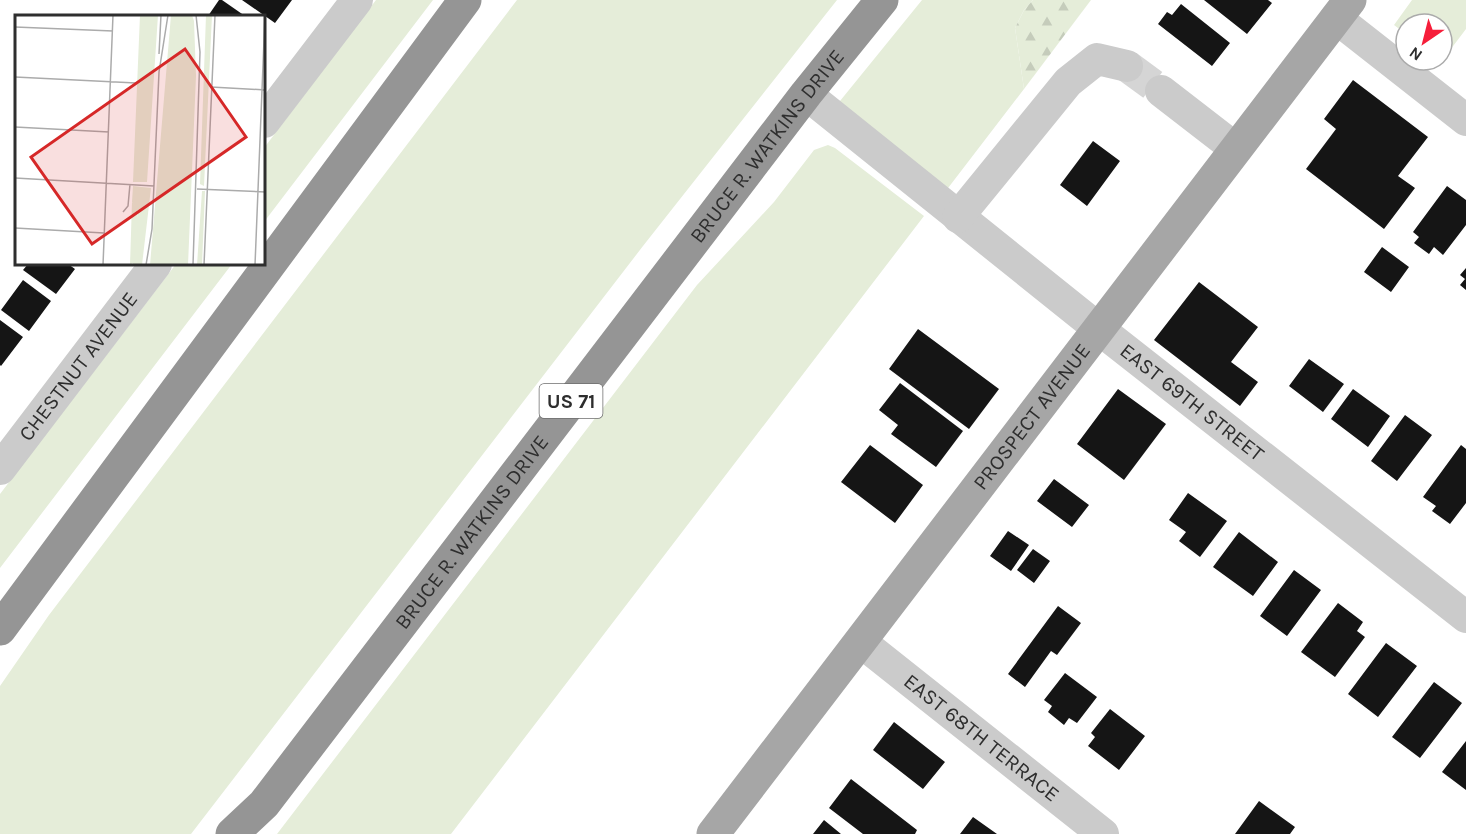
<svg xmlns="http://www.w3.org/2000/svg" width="1466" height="834" font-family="Karla,sans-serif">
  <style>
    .green { fill: #e5edd9 }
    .forest { fill: url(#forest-firs) }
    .building { fill: #151515 }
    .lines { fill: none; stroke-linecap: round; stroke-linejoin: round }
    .minor-tunnel { stroke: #d5d5d5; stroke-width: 32; stroke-dasharray: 32 16; stroke-linecap: butt }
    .minor { stroke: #cbcbcb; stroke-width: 32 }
    .major { stroke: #a6a6a6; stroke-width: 33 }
    .highway { stroke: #959595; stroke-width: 33 }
    .labels { text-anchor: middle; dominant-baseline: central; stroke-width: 6; stroke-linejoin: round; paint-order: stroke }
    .shield { fill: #fff; stroke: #6d6d6d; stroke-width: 1.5 }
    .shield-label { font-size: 20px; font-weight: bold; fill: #2e2e2e }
    .street-label { font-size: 21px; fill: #2e2e2e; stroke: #fff }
    .inset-road { fill: none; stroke: #ababab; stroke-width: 1.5 }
    .view { fill: #d62828; fill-opacity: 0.15; stroke: #d62828; stroke-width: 3 }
    .inset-edge { fill: none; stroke: #2e2e2e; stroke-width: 3 }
  </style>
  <defs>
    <pattern id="forest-firs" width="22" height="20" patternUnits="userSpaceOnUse" patternTransform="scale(1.5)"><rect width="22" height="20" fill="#e5edd9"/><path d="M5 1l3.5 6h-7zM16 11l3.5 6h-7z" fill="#c5ccbb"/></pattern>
  </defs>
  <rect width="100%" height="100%" fill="#fff"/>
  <!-- green -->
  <path class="green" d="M376,0H433L264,222V148Z
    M517,0H837L643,246L191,834H0V686L49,615Z
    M922,0H1033L1024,10L1015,28L1024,89L945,192L841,106L840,101Z
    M1412,0H1466V29L1441,62L1442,24H1406V34L1394,25Z
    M828,145L835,148L924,216L451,834H277L697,285L774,202L814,150Z
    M176,264H232L0,568V494Z"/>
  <!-- forest -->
  <path class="forest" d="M1033,0H1091L1024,89L1015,28L1024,10Z"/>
  <!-- building -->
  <path class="building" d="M219,0H222L245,16H208Z
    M242,0H292L275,23Z
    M1204,0H1268L1272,3L1247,34Z
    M1181,4L1230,43L1212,66L1158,24L1167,12L1172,15Z
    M1353,80L1428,137L1398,176L1415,188L1384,229L1306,169L1336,129L1324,119Z
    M1093,141L1120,161L1087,206L1060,185Z
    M1447,186L1466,200V225L1443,255L1434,247L1429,254L1414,243L1419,237L1413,232Z
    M1382,247L1409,267L1391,292L1364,272Z
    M28,264H68L75,269L56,294L23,270Z
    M1466,268V290L1460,285L1465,279L1460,275Z
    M23,280L51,301L29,331L1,310Z
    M1199,282L1258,327L1231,362L1258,382L1240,406L1154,340Z
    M0,320L23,337L1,366L0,365Z
    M918,329L999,389L969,429L889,369Z
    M1309,359L1344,384L1323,412L1289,386Z
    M900,383L963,431L936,467L891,434L898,425L879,410Z
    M1118,389L1166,424L1124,480L1077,444Z
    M1353,389L1390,416L1368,447L1331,419Z
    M1405,415L1432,435L1397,481L1371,461Z
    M870,445L923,485L895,523L841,482Z
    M1461,445L1466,449V503L1450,524L1432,511L1436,506L1423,497Z
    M1054,479L1089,505L1072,527L1037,501Z
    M1188,493L1227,521L1200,557L1179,541L1186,532L1169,520Z
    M1008,531L1029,545L1011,571L990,556Z
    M1239,532L1278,562L1253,596L1213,567Z
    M1033,549L1050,561L1034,583L1017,570Z
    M1294,570L1321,590L1287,636L1260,616Z
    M1338,603L1363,622L1357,631L1365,637L1335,677L1301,652Z
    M1058,606L1081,623L1057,655L1051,651L1025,687L1008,674Z
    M1386,643L1417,666L1378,717L1348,694Z
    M1065,673L1097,697L1077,723L1069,718L1064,725L1048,712L1052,706L1044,700Z
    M1434,682L1462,703L1420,758L1392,737Z
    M1110,709L1145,736L1119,770L1088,746L1095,737L1091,733Z
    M894,722L945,762L923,789L873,750Z
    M1466,741V790L1442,772Z
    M851,779L917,830L915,834H863L829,808Z
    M1259,801L1295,827L1290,834H1235Z
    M973,817L997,834H960Z
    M824,820L841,834H813Z"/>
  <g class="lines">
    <!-- minor-tunnel -->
    <path class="minor-tunnel" d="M1127,66L1161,91"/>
    <!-- minor -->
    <g class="minor">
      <path d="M1336,18L1466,120"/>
      <path d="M1161,91L1236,149"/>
      <path id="s1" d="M806,94L1099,329L1466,617"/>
      <path d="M264,122L357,0"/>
      <path d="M958,217L1068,82L1097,59L1127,66"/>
      <path id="s2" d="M0,469L156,264"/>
      <path id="s3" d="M861,642L1103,834"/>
    </g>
    <!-- major -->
    <path class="major" id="s4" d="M713,834L1350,0"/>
    <!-- highway -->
    <g class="highway">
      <path d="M0,629L465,0"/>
      <path id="s5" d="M232,834L264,804L806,94L882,0"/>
    </g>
  </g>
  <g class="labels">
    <!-- shield labels -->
    <rect class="shield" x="539.5" y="384" width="63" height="34" rx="4.5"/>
    <g class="shield-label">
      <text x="571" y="401">US 71</text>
    </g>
    <!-- street labels -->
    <g class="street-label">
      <text stroke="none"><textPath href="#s5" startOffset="872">BRUCE R. WATKINS DRIVE</textPath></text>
      <text stroke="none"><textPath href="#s2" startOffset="129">CHESTNUT AVENUE</textPath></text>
      <text stroke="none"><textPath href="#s1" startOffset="494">EAST 69TH STREET</textPath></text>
      <text stroke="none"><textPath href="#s4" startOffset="525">PROSPECT AVENUE</textPath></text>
      <text stroke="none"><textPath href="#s5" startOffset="386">BRUCE R. WATKINS DRIVE</textPath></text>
      <text stroke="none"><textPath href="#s3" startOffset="154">EAST 68TH TERRACE</textPath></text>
    </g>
  </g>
  <!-- overview -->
  <g transform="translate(15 15)">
    <rect width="250" height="250" fill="#fff"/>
    <path d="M125,0H143L132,167H118ZM156,0H177L179,6L181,61L173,250H135ZM191,0H197L189,171L185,169ZM118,171L136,173L127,250H118L117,240L123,196L117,187ZM187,176H190L187,250H182Z" fill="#e5edd9"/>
    <path d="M117,187L122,193L123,210L119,247L115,250Z" fill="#e5edd9"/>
    <path class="inset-road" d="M0,12L98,16M144,39L146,0M0,62L121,68M196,72L251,75M0,112L94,117M0,163L139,171M182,174L251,177M108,197L113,191L115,169M0,213L89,218M88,250L98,0M131,250L137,214L144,57L153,0M178,250L185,37L181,0M189,250L200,0M240,250L250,0"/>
    <path class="view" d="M170,34L231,122L77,229L16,142Z"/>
    <rect width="250" height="250" class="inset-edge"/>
  </g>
  <!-- north arrow -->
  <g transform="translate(1424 42) rotate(215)"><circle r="28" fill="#ffffff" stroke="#ababab" stroke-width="1.5"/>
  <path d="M0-4.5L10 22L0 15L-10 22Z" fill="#f61e3a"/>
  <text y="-9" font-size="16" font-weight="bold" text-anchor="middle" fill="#2e2e2e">N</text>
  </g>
</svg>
